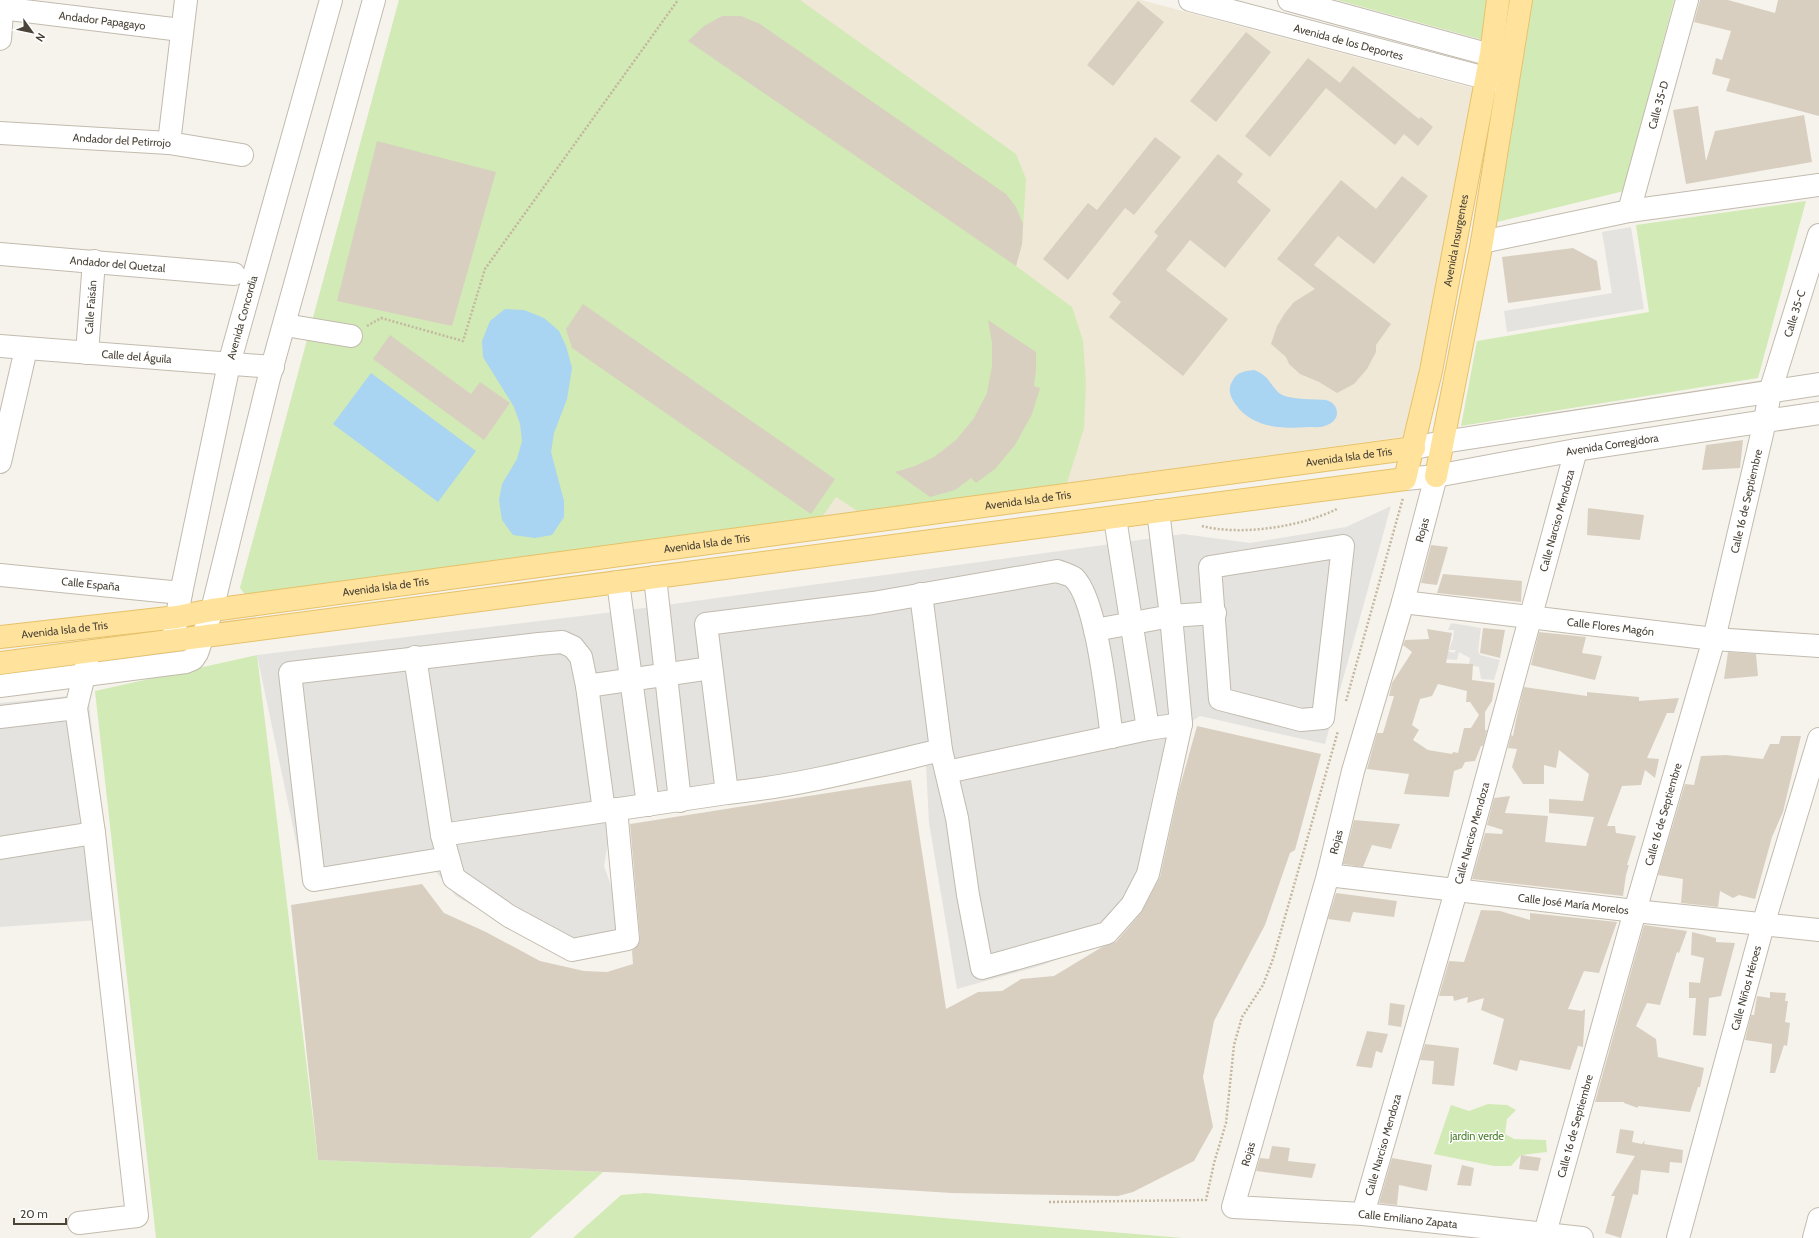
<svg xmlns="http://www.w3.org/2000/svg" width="1819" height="1238" font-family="Cabin,sans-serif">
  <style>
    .education { fill: #efe8d6 }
    .green { fill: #d2eab5 }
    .parking { fill: #e5e3e0 }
    .water { fill: #a9d4f2 }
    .building { fill: #d8cfc1; fill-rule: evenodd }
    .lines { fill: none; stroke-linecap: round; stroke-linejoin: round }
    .minor-casing { stroke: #c2bbae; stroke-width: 24 }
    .major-casing { stroke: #e6c16a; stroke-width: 24 }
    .path { stroke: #c4b79f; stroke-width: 2.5; stroke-dasharray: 2 2; stroke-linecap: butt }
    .minor { stroke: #fff; stroke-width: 22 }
    .major { stroke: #ffe39c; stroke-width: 22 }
    .labels { text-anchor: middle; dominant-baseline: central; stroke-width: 3; stroke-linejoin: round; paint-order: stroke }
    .street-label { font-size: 11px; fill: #4b4439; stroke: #fff }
    .park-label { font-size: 11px; fill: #4a7f2a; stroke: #fff }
  </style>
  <rect width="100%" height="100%" fill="#f6f3ec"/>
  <!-- education -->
  <path class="education" d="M399,0H1141L1473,88L1408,436L247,597L240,588Z"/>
  <!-- green -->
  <path class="green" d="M399,0H800L1016,154L1026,179L1022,244L1016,266L1072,307L1083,341L1086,383L1084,428L1067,483L859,512L836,497L822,517L247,597L240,588Z
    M1337,0H1489L1483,40Z
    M1533,0H1674L1624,191L1497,222Z
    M1806,201L1758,378L1461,426L1477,341L1649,312L1636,225Z
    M257,655L318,1160L603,1172L530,1238H156L95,691Z
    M1488,1104L1507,1105L1516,1110L1507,1119L1505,1134L1514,1139L1546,1140L1547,1152L1521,1155L1511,1166H1494L1434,1154L1451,1105L1469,1111Z
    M645,1193L1183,1238H573L621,1195Z"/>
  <!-- parking -->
  <path class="parking" d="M1631,227L1644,309L1507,332L1504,311L1612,293L1602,232Z
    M1391,506L1325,744L1200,716L1173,733L1156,779L1132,897L1087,947L1043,965L957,989L929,823L926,766L816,789L613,813L604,866L623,920L625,950L566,960L456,896L428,862L306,889L257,655L622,611L1183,534L1250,543L1346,527Z
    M1451,623L1481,628L1478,651L1480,655L1500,660L1494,680L1481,679L1479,667L1469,665L1470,658L1459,652L1457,660L1443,659L1448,651L1454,653L1456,650H1449L1453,639L1454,630H1448Z
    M88,694L113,919L0,927V703Z"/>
  <!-- water -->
  <path class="water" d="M505,309L524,310L544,318L559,331L566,346L572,368L567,399L554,433L551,452L564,501V517L552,535L535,538L513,535L502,520L499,500L502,484L517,459L522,441L520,424L514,407L483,357L482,341L490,321Z
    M1254,370C1271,377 1268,383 1279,393C1288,400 1314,399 1326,400C1340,404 1341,420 1327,425C1322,428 1315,427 1309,427C1282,429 1253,428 1236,405C1230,397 1227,389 1233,380C1237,372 1245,371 1254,370Z
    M371,373L476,451L438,502L333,424Z"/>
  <!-- building -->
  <path class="building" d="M1700,0H1728L1775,13L1778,0H1819V116L1726,91L1730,79L1712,74L1716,58L1722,60L1731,31L1694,22Z
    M1138,1L1164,22L1113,86L1087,65Z
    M722,16H741L760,24L1006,194L1016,207L1023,224L1022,244L1016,266L688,41L704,26Z
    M1246,32L1271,52L1216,122L1190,101Z
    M1308,58L1340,83L1353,66L1419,119L1421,117L1433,127L1418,146L1404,134L1395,145L1326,88L1270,157L1245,136Z
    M1698,106L1706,161L1715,131L1804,115L1812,162L1686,184L1673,110Z
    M1155,137L1181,157L1134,215L1125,208L1068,280L1043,259L1088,203L1097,210Z
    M377,141L496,172L452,326L337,301Z
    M1218,154L1243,174L1237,182L1271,210L1225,268L1190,240L1166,270L1228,319L1183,376L1109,317L1121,302L1112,294L1158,236L1154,232Z
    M1402,176L1428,196L1374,264L1338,236L1314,265L1391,324L1376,345V352L1367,369L1354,384L1337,393L1319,382L1300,374L1289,364L1286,357L1271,344L1277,326L1285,313L1294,302L1315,289L1277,259L1341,180L1376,209Z
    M1573,248L1597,261L1601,290L1508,303L1502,257Z
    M583,304L835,479L811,514L572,348L566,329Z
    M988,320L1036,352V370L1034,386L1040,388L1032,414L1015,445L995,469L976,483L971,478L955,490L930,497L895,472L915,466L934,457L956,440L974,418L987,393L992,366V343Z
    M390,335L471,394L480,382L510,403L484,440L373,359Z
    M1743,440L1740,468L1702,470L1706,445Z
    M1588,508L1644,515L1640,540L1587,535Z
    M1431,545L1448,547L1437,585L1421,583Z
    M1443,574L1522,581L1521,602L1437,593Z
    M1483,628L1505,630L1500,658L1480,653Z
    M1427,629L1452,633L1446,663L1473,664L1472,680L1495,683L1492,701L1485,712V730H1487L1483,746H1481L1475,761L1465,762L1462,768L1454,771L1449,797L1404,794L1409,774L1367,769L1377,733H1383L1394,696H1389L1392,683L1412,652L1403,645L1405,640L1429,639ZM1438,684L1467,691L1466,702H1470L1479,715L1471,728H1464L1458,753L1453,752L1452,754L1428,750L1413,740L1419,730L1412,725L1420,699L1432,696Z
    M1539,632L1586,637L1582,653L1602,656L1595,680L1531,665Z
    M1728,652L1756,654L1758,676L1724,679Z
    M1524,687L1587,696V692L1639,697V701L1679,698L1674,713H1667L1647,758L1659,759L1655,778L1645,770L1641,785L1622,786L1607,826H1615L1616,833L1636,836L1627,865H1629L1626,875L1623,896L1472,879L1485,833L1502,834L1503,830L1487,825L1494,798L1510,796L1505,813L1548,816L1545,842L1586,846L1594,817L1549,813V799L1583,801L1589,774L1559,750L1556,768L1544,765V784H1523L1512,767L1517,749L1508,748L1511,735L1513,736L1516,720Z
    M1197,726L1321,754L1295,850L1290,853L1265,925L1214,1021L1203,1077L1213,1127L1194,1161L1133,1192L1118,1196L952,1193L629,1173L318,1160L291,905L422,884L444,913L486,932L540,961L584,971L607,972L633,964L632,951L639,944L640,938L630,824L911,780L946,1009L978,992L1002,991L1021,979L1054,976L1102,947L1116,942L1141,913L1160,877L1179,790Z
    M1781,736H1801L1783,812L1772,837L1755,899L1739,895L1733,898L1720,891L1718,907L1681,903L1683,879L1658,875L1685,784L1694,785L1701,756L1726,755L1763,759L1770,744H1779Z
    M1354,820L1400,824L1391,849L1372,845L1363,867L1343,864Z
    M1336,893L1397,901L1394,917L1353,912L1350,922L1328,919Z
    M1481,910L1500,911L1530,920V913L1617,922L1599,973L1584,971L1568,1009L1582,1011L1585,1009V1012L1583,1047L1578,1046L1570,1070L1520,1060L1517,1071L1493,1064L1504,1019L1481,1010L1484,998L1467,1003L1468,997L1454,1001L1453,996H1439L1449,961L1464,962Z
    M1644,925L1687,931L1679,953L1677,952L1660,1005L1647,1003L1636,1026L1656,1039L1658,1057L1704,1068L1700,1087H1698L1690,1112L1638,1106V1108L1624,1103V1102H1595Z
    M1692,932L1716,938V942L1735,943L1721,996L1709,998L1706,1036L1693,1035L1696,998H1689V982L1700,983L1704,958L1691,955Z
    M1770,992L1786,993L1785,1001H1788L1785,1022L1790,1023L1787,1046L1784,1045L1775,1073H1770L1772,1044L1745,1040L1751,1015H1754L1757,996L1770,998Z
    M1390,1003L1405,1005L1401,1027L1388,1025Z
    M1367,1031L1388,1034L1382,1053L1376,1051L1372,1068L1356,1066Z
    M1425,1044L1459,1048L1454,1086L1432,1084L1434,1061L1420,1060Z
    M1620,1129L1634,1131L1632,1142L1642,1144L1645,1140L1644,1144L1683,1150L1682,1163L1670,1162L1669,1173L1641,1170L1638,1195L1633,1194L1621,1238L1605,1233L1615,1196H1611L1635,1156L1616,1153Z
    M1272,1146L1290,1148L1288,1161L1316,1164L1312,1178L1256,1171L1260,1158L1269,1159Z
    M1521,1155L1541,1158L1538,1171L1519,1169Z
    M1392,1158L1432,1165L1427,1191L1399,1185L1397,1205L1379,1203Z
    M1462,1165L1474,1168L1471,1186L1457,1185Z"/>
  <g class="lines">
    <defs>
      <g id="minor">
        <path id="s1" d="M1190,0L1504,83"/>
        <path d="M1289,0L1509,60"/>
        <path id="s2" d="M0,8L181,30"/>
        <path d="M0,39L3,0"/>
        <path id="s3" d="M0,133L169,143L242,155"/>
        <path d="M169,143L186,0"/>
        <path id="s4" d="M1629,211L1687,0"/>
        <path d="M1482,242L1629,211L1819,185"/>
        <path id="s5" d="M0,254L234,274"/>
        <path d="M285,325L351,336"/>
        <path id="s6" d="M0,346L273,367"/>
        <path id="s7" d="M87,353L94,261"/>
        <path d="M1414,448L1443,442L1819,384"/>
        <path d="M0,462L26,349"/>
        <path id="s8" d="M1436,476L1403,602L1353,771L1328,875L1233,1207L1363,1214L1582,1238"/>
        <path id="s9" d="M1405,479L1436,476L1576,450L1819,413"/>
        <path d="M1115,518L1148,729"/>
        <path d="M1343,546L1323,718L1301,720L1220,699L1210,567Z"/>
        <path id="s10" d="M0,575L181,593"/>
        <path d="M655,577L680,801"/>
        <path d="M618,582L648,805"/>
        <path d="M921,594L941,750L957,818L968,895L982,968L1107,933L1132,905L1148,874L1181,724L1171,616L1158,511"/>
        <path id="s11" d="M1403,602L1714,639L1819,646"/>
        <path d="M1095,630L1171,616L1215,613"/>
        <path id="s12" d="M173,640L181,593L229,364L331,0"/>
        <path d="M415,657L442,835L454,878L509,916L572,950L628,939L616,809"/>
        <path d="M0,686L186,662L193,659L197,653L212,610L269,378L374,0"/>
        <path d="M587,686L711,668"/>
        <path d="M0,717L76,708"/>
        <path d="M947,772L1148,729L1181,724"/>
        <path d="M727,793L706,624L873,603L1057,571C1062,573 1071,575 1074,578C1097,600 1107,703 1112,737"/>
        <path d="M442,835L727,793C800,786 870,767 941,750"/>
        <path d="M0,848L94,833"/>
        <path d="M448,858L314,880L290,673L539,644L562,642L573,647L581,657L587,686L604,811"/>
        <path id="s13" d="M1328,875L1635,911L1819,930"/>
        <path id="s14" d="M1363,1214L1456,891L1576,450"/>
        <path d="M79,1223L137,1216L94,833L76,708L87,663"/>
        <path id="s15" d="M1545,1233L1635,911L1714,639L1765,421L1770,392L1819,235"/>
        <path id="s16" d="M1678,1238L1763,925L1819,739"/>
        <path d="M1814,1238L1819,1219"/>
      </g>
      <g id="major">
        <path d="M1436,476L1482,242L1521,0"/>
        <path id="s17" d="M0,637L177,617L212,610L1414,448"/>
        <path id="s18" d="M0,663L1405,479L1431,371L1491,54L1498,0"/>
      </g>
    </defs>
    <!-- minor casing -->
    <use href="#minor" class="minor-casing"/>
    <!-- major casing -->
    <use href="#major" class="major-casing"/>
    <!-- path -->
    <path class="path" d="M367,326L381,318L463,341L485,269L678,0
      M1202,526C1241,536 1300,527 1337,509
      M1346,701L1403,498
      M1049,1202L1206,1200L1214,1163L1226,1123L1234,1045L1242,1017L1263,985L1273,959L1338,731"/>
    <!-- minor -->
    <use href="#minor" class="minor"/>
    <!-- major -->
    <use href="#major" class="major"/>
  </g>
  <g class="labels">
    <!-- street labels -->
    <g class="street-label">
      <text stroke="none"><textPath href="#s2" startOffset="103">Andador Papagayo</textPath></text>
      <text stroke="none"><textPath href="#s1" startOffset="164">Avenida de los Deportes</textPath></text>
      <text stroke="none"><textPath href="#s4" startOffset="110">Calle 35-D</textPath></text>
      <text stroke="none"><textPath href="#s3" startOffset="122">Andador del Petirrojo</textPath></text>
      <text stroke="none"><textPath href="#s18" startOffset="1661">Avenida Insurgentes</textPath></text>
      <text stroke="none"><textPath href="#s5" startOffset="118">Andador del Quetzal</textPath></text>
      <text stroke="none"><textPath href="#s7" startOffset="46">Calle Faisán</textPath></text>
      <text stroke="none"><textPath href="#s15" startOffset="953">Calle 35-C</textPath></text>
      <text stroke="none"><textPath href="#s12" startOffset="330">Avenida Concordia</textPath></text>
      <text stroke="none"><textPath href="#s6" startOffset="137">Calle del Águila</textPath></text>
      <text stroke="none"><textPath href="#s9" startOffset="210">Avenida Corregidora</textPath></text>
      <text stroke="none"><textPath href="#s17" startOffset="1361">Avenida Isla de Tris</textPath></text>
      <text stroke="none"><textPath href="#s17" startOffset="1037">Avenida Isla de Tris</textPath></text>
      <text stroke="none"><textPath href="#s15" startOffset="759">Calle 16 de Septiembre</textPath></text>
      <text stroke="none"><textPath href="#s14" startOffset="720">Calle Narciso Mendoza</textPath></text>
      <text transform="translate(1422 530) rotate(-75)">Rojas</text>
      <text stroke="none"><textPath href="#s17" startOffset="713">Avenida Isla de Tris</textPath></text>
      <text stroke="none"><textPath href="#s10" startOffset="91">Calle España</textPath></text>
      <text stroke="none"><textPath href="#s17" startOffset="389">Avenida Isla de Tris</textPath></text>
      <text stroke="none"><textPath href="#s11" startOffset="209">Calle Flores Magón</textPath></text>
      <text stroke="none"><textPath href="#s17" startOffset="65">Avenida Isla de Tris</textPath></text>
      <text stroke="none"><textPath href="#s15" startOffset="435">Calle 16 de Septiembre</textPath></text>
      <text stroke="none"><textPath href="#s14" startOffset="396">Calle Narciso Mendoza</textPath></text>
      <text transform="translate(1336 842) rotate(-76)">Rojas</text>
      <text stroke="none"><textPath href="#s13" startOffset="247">Calle José María Morelos</textPath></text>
      <text stroke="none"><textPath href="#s16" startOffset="259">Calle Niños Héroes</textPath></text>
      <text stroke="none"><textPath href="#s15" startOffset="111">Calle 16 de Septiembre</textPath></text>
      <text stroke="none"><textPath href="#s14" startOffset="72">Calle Narciso Mendoza</textPath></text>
      <text transform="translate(1248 1154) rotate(-74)">Rojas</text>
      <text stroke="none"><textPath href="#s8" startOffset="934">Calle Emiliano Zapata</textPath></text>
    </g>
    <!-- park labels -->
    <g class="park-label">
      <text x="1477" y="1136">jardin verde</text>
    </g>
  </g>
  <!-- north arrow -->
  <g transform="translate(32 32) rotate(123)" stroke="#ffffff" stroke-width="3" paint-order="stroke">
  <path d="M0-3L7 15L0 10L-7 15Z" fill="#4b4439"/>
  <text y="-6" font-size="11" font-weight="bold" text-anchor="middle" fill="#4b4439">N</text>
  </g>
  <!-- scale -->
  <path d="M14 1218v6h52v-6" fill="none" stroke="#4b4439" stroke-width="2"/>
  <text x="20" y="1218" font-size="12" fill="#4b4439" stroke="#ffffff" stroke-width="3" paint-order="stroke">20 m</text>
</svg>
